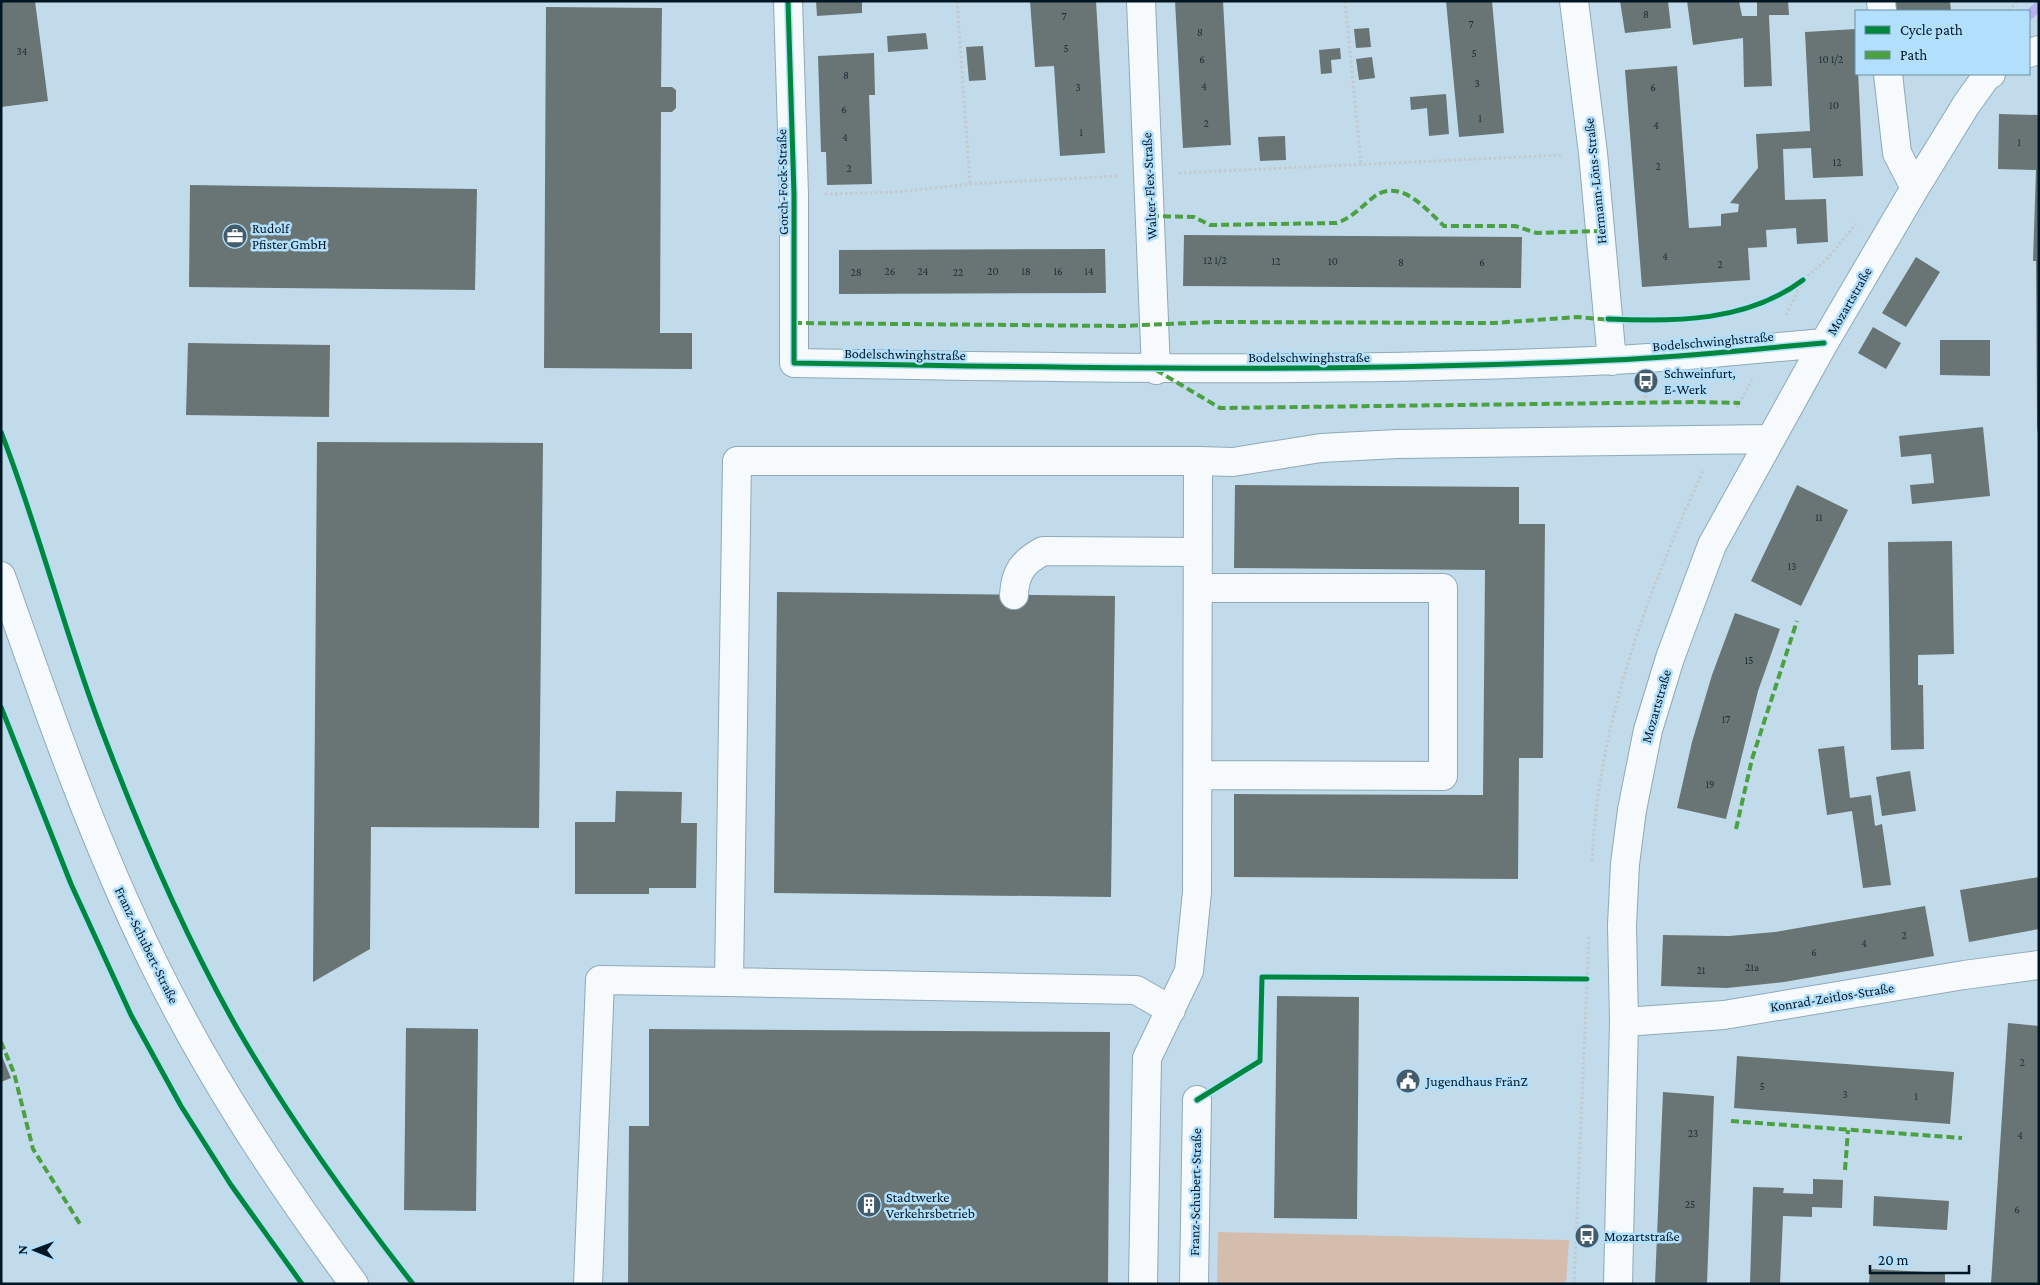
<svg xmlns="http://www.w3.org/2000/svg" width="2040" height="1285" font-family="'Crimson Pro',serif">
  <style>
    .green { fill: #d5bdad }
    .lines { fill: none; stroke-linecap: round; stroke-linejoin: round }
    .stream { stroke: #b8b0f1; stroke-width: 10 }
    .building { fill: #697574 }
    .minor-casing { stroke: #8ea9b8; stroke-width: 30 }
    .path { stroke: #c2cacf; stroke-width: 3; stroke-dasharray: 2.5 2.5; stroke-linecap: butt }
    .minor { stroke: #f6fafc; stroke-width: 28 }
    .quiet { stroke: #4ba142; stroke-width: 4; stroke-dasharray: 8 4; stroke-linecap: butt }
    .cycleway-casing { stroke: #b1dffc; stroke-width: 8 }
    .cycleway { stroke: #00873e; stroke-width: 5 }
    .labels { text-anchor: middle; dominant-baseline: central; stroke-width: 5; stroke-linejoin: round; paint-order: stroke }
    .number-label { font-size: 11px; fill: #1a2e37 }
    .street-label { font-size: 14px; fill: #001623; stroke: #b1dffc }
    .poi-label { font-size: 14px; fill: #001623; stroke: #b1dffc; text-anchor: start }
  </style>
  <rect width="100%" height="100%" fill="#c2dbeb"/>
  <!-- green -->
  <path class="green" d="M1218,1232L1569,1240L1566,1284H1217Z"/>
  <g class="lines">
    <!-- stream -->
    <path class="stream" d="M2029,15L2039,6"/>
  </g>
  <!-- building -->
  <path class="building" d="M1,1H35L48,101L1,107Z
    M816,1H862V13L817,16Z
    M1030,1H1096L1105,153L1060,156L1054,66L1035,67Z
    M1175,1H1223L1231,145L1183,148Z
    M1446,1H1492L1504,133L1459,137Z
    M1620,1H1668L1671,28L1625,33Z
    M1687,1H1739L1742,16H1757V1H1788L1789,15H1769L1772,86L1744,87L1743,38L1693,45Z
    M1896,1H1950L1951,11H1896Z
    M546,7L662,8L661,87H672L676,90V108L672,112H661L660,333H692V369L544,368Z
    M1369,28L1371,47L1356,48L1354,29Z
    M1856,29L1863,176L1813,178L1811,148L1783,149L1785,200L1826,199L1828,242L1797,244L1796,228L1766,230L1767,247L1748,248L1750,280L1642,287L1625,70L1677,66L1689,228L1721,226V214L1738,212L1739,204L1730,203L1758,168L1756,134L1810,131L1805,32Z
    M926,33L928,49L888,52L887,36Z
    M983,46L986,80L969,81L966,47Z
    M1340,48L1341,59L1331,60L1332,73L1321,74L1319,50Z
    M874,53L875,95H869L872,184L827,185L826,152H821L818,56Z
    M1372,57L1375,78L1359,80L1356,59Z
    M1446,94L1449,134L1429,136L1427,108L1411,110L1410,97Z
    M1999,114L2039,115V443L2037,427L2036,261H2033L2036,170L1998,169Z
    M1285,136L1286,160L1260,161L1258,137Z
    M190,185L477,189L475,290L189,287Z
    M1184,235L1522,237L1521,288L1183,286Z
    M1105,249L1106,293L839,294V250Z
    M1916,257L1940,272L1906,327L1882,313Z
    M1873,327L1901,343L1886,369L1858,353Z
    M1940,340H1990V376L1940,375Z
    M188,343L330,345L329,417L186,415Z
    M1983,427L1990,496L1912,504L1910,485L1934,483L1931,454L1901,457L1899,436Z
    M317,442L543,443L539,828L371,827L370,949L313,982Z
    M1235,485L1519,487V524H1545L1543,758H1519L1518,879L1234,877V794L1483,795L1485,570L1234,568Z
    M1797,485L1848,510L1801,606L1751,581Z
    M1952,541L1954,654L1918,655V685H1923L1924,749L1891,750L1888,542Z
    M777,592L1115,596L1111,897L774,893Z
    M1735,613L1780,629L1758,691L1726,819L1677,808L1692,742L1712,675Z
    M1844,746L1850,798L1871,795L1875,826L1882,824L1891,885L1863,888L1852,811L1827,815L1818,749Z
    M1910,771L1916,811L1882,816L1876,777Z
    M616,791L682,792L681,823H697L696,888H649V894H575V822H615Z
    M2039,877V929L1969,942L1960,890Z
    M1925,906L1934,956L1784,982L1727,988L1661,986L1663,935L1729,936L1775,932Z
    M1277,996L1359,997L1357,1219L1274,1218Z
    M2008,1023L2039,1026V1284H1991Z
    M406,1028L478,1029L476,1211L404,1210Z
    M649,1029L1110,1032L1108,1284H628L629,1126H649Z
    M1,1054L11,1078L1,1082Z
    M1737,1056L1954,1072L1950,1124L1734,1108Z
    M1663,1092L1714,1096L1707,1284H1655Z
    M1813,1179L1843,1180L1842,1208L1812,1207V1217L1783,1216L1780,1284H1750L1753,1187L1784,1188L1783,1193L1813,1194Z
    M1874,1196L1949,1201L1947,1230L1873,1226Z
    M1870,1269L1945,1273V1284H1869Z"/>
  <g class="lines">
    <defs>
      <path id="minor" d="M788,1L794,195V363C1067,368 1340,373 1613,360C1683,357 1753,349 1824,343
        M1141,1L1156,370
        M1574,1L1593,153L1612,361
        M1881,1L1882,11
        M2029,53L2039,50
        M1888,74L1897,153L1915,188
        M1,576C47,707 92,838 153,962C209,1077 279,1182 354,1284
        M1014,595C1015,572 1023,562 1043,551L1198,552
        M1198,775L1443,776V588H1198
        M1171,1010L1136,990L729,982L737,461H1198
        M1624,1022L1724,1015L1964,975L2039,965
        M588,1284L600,980L729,982
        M1143,1284L1147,1058L1189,971L1197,892L1198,461L1233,462L1321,448L1397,444L1770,439
        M1194,1284L1197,1100
        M1618,1284L1624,1022L1622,925L1625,864L1632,810L1648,730L1670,658L1712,545L1824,343L1915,188L1966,105L1986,77L1991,74"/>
    </defs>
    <!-- minor casing -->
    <use href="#minor" class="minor-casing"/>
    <!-- path -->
    <path class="path" d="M957,1L970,184
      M1345,1L1361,163
      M2009,11L2017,1
      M1179,173L1562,155
      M825,194L898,192L970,184L1118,176
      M1786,315L1803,280L1826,260L1856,224
      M1645,403L1646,389
      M1737,408L1752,380
      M1592,861C1598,725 1647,593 1703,471
      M1574,1284L1589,935"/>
    <!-- minor -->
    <use href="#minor" class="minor"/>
    <!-- quiet -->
    <path class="quiet" d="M1151,216L1194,217L1210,225L1337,223C1353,217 1362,206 1375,196C1401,178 1427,210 1444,226H1515L1537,233L1600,231
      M794,323L1122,326L1213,322L1494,323L1578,317L1611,320
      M1156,370L1220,408L1697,402L1740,403
      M1736,829L1752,759L1797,621
      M1,1042L14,1073L33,1149L80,1224
      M1731,1121L1962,1138
      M1845,1170L1848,1130"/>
    <defs>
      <path id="cycleway" d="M788,1L794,195V363C1067,368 1340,373 1613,360C1683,357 1753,349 1824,343
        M1608,319C1675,322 1747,322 1803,280
        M1,432C38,527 63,627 99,723C138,827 182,931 237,1028C289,1118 349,1202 413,1284
        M1,707L71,884L131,1015L181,1106L231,1185L302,1284
        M1197,1100L1260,1061L1262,977L1587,979"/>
    </defs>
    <!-- cycleway casing -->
    <use href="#cycleway" class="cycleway-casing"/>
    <!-- cycleway -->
    <use href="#cycleway" class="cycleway"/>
  </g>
  <!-- icons -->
  <defs>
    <symbol id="office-disc" viewBox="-11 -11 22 22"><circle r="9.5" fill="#445b69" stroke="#b1dffc"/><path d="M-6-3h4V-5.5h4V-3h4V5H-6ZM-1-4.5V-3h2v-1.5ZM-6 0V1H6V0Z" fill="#fff"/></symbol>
    <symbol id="bus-disc" viewBox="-11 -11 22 22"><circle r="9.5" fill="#445b69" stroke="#b1dffc"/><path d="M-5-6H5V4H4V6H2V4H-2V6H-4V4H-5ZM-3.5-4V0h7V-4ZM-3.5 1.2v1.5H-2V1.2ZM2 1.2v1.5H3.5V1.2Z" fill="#fff"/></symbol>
    <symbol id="civic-disc" viewBox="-11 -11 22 22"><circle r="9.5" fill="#445b69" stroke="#b1dffc"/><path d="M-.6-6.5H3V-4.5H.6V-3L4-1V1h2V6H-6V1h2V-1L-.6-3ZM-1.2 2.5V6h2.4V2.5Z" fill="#fff"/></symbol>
    <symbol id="building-disc" viewBox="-11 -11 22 22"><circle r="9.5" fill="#445b69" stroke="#b1dffc"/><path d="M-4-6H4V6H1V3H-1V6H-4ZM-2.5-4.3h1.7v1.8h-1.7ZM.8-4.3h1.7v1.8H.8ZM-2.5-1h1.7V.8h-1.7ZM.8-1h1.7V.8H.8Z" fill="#fff"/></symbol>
  </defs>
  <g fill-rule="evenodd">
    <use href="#office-disc" x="221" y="222" width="28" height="28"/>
    <use href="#bus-disc" x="1632" y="367" width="28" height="28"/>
    <use href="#civic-disc" x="1394" y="1067" width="28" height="28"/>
    <use href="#building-disc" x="855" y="1191" width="28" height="28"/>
    <use href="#bus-disc" x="1573" y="1222" width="28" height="28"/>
  </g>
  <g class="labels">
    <!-- number labels -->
    <g class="number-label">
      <text x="1646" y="14">8</text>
      <text x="1064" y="16">7</text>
      <text x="1471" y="24">7</text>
      <text x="1200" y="32">8</text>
      <text x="1066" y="48">5</text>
      <text x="22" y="51">34</text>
      <text x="1474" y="53">5</text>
      <text x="1202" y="59">6</text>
      <text x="1831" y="59">10 1/2</text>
      <text x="846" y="75">8</text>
      <text x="1477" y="83">3</text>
      <text x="1204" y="86">4</text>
      <text x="1078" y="87">3</text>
      <text x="1653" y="87">6</text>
      <text x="1834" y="105">10</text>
      <text x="844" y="109">6</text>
      <text x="1480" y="118">1</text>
      <text x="1206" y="123">2</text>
      <text x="1656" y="125">4</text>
      <text x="1081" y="132">1</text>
      <text x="845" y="137">4</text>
      <text x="2019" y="142">1</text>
      <text x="1837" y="162">12</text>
      <text x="1658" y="166">2</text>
      <text x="849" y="168">2</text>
      <text x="1665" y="256">4</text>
      <text x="1215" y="260">12 1/2</text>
      <text x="1276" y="261">12</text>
      <text x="1333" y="261">10</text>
      <text x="1401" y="262">8</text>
      <text x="1482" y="262">6</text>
      <text x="1720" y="264">2</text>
      <text x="890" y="271">26</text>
      <text x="923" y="271">24</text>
      <text x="993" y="271">20</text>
      <text x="1026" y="271">18</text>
      <text x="1058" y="271">16</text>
      <text x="1089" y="271">14</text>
      <text x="856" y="272">28</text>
      <text x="958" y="272">22</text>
      <text x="1819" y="517">11</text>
      <text x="1792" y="566">13</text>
      <text x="1749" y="660">15</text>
      <text x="1726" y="719">17</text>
      <text x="1710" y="784">19</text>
      <text x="1904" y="935">2</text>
      <text x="1864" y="943">4</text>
      <text x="1814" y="952">6</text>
      <text x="1752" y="967">21a</text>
      <text x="1701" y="970">21</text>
      <text x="2022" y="1062">2</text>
      <text x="1762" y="1086">5</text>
      <text x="1845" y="1094">3</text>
      <text x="1916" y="1096">1</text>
      <text x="1693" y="1133">23</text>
      <text x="2020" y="1135">4</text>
      <text x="1690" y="1204">25</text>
      <text x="2017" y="1209">6</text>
    </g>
    <!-- street labels -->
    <g class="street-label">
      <text transform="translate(1595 181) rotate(-96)">Hermann-Löns-Straße</text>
      <text transform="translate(782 182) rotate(-91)">Gorch-Fock-Straße</text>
      <text transform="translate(1149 186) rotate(-93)">Walter-Flex-Straße</text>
      <text transform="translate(1849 301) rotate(-60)">Mozartstraße</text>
      <text transform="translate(1713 341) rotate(-5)">Bodelschwinghstraße</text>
      <text transform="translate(905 354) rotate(1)">Bodelschwinghstraße</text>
      <text x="1309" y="357">Bodelschwinghstraße</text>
      <text transform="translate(1656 706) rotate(-74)">Mozartstraße</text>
      <text transform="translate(147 945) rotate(64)">Franz-Schubert-Straße</text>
      <text transform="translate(1832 997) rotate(-9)">Konrad-Zeitlos-Straße</text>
      <text transform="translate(1195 1192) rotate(-89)">Franz-Schubert-Straße</text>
    </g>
    <!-- poi labels -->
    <g class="poi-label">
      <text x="252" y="228">Rudolf<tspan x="252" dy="16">Pfister GmbH</tspan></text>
      <text x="1664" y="373">Schweinfurt,<tspan x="1664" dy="16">E-Werk</tspan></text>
      <text x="1426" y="1081">Jugendhaus FränZ</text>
      <text x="886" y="1197">Stadtwerke<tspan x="886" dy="16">Verkehrsbetrieb</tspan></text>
      <text x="1604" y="1236">Mozartstraße</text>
    </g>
  </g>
  <!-- border -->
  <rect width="2040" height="1285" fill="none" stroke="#001623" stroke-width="5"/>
  <!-- legend -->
  <rect x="1855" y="10" width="175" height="65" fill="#b1dffc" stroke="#6a8fa5"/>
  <rect x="1865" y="26" width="25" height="8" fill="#00873e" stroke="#6a8fa5"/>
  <text x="1900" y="35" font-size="15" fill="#001623">Cycle path</text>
  <rect x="1865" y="51" width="25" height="8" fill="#4ba142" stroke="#6a8fa5"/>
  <text x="1900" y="60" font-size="15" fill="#001623">Path</text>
  <!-- north arrow -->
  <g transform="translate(35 1250) rotate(271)" stroke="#b1dffc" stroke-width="4" paint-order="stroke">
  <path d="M0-4L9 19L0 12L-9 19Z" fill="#001623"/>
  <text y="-8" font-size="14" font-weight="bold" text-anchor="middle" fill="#001623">N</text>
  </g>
  <!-- scale -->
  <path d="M1870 1265v8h99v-8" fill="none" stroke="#001623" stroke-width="2.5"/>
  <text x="1878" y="1265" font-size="15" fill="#001623" stroke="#b1dffc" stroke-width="4" paint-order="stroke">20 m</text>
</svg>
